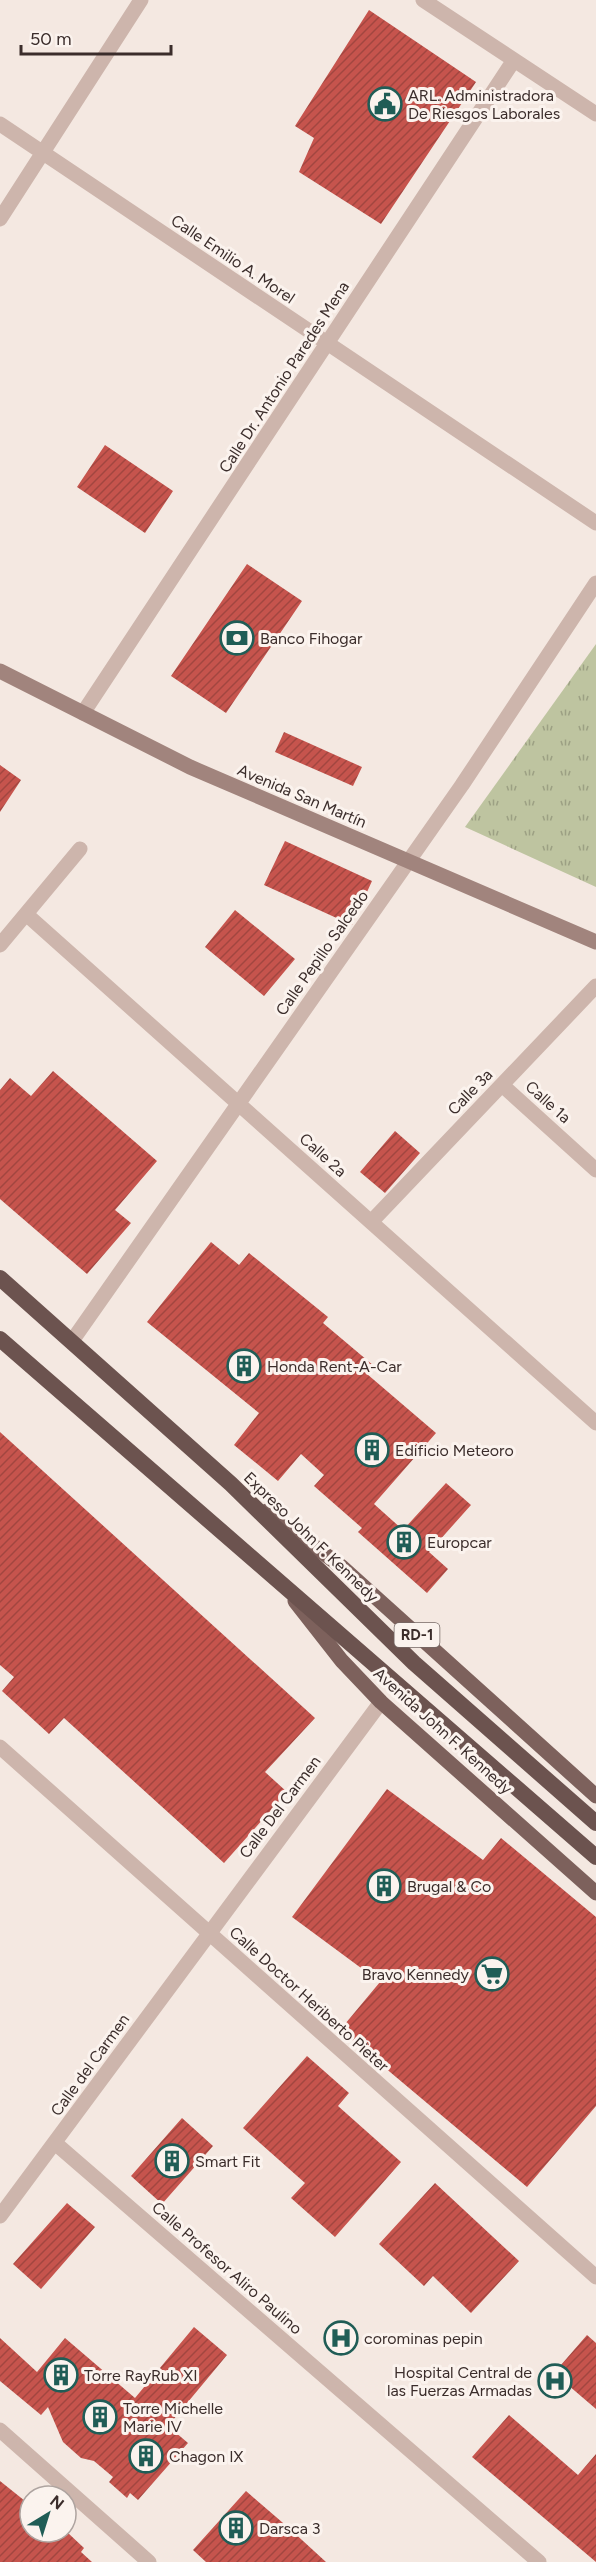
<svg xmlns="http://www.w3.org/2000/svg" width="596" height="2562" font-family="Figtree,sans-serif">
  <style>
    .grass { fill: url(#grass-tufts) }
    .building { fill: url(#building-hatch) }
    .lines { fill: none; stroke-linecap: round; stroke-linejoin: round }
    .minor { stroke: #cdb5ac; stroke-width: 15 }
    .secondary { stroke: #a1847d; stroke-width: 15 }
    .primary { stroke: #7d615c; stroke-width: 15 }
    .trunk { stroke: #6c534f; stroke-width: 16 }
    .labels { text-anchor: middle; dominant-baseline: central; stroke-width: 6; stroke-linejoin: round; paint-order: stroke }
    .shield { fill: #fbf3ee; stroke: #756866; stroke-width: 1.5 }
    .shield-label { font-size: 15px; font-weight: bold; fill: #3b2d2b }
    .poi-label { font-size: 16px; fill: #3b2d2b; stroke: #fbf3ee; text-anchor: start }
    .street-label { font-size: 16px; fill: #3b2d2b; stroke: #fbf3ee }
  </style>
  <defs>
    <pattern id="grass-tufts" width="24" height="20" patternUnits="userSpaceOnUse" patternTransform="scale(1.5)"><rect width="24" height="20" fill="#bec4a0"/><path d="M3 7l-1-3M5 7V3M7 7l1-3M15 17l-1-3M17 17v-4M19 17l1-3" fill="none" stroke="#9ca083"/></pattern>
    <pattern id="building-hatch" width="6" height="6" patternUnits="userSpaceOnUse" patternTransform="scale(1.5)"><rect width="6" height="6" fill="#c6544d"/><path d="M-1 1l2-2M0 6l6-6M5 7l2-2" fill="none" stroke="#a24640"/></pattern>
  </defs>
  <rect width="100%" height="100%" fill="#f4e8e1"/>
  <!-- grass -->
  <path class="grass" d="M596,644V887L465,827Z"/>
  <!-- building -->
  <path class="building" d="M369,10L476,82L381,224L299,172L314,138L295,126Z
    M105,445L173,491L145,533L77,487Z
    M247,564L302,601L226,713L171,676Z
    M284,732L362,767L353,786L275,752Z
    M0,765L21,780L0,812Z
    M285,841L372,881L352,925L264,885Z
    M235,910L295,959L264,996L205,947Z
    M53,1071L157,1161L115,1210L131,1223L87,1274L0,1199V1090L10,1078L31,1096Z
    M395,1131L420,1153L385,1193L360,1172Z
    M211,1242L239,1265L249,1253L328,1317L323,1323L374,1366L367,1374L436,1433L374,1504L403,1530L446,1483L471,1505L429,1552L448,1569L427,1593L358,1532L362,1528L314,1486L324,1475L301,1454L278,1481L234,1445L259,1413L147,1322Z
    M0,1432L315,1718L265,1772L287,1792L224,1863L64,1718L49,1734L2,1691L14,1677L0,1665Z
    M387,1789L483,1860L501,1838L596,1917V2106L527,2187L340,2030L380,1982L292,1917Z
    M307,2056L349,2093L338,2106L401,2162L335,2237L291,2198L305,2183L243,2128Z
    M182,2118L213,2146L162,2204L131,2176Z
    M435,2183L519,2261L471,2313L433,2276L424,2286L379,2244Z
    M67,2203L95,2227L41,2289L13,2264Z
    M194,2327L227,2355L168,2426L188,2443L138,2500L130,2493L127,2498L109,2482L113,2477L94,2461L81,2458L63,2442L48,2407L41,2415L0,2381V2338L37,2372L65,2338L135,2398Z
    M587,2335L596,2343V2409L554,2373Z
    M509,2415L578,2475L596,2454V2562L472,2457Z
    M0,2481L30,2505V2532H67L84,2548L81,2552L92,2562H0Z
    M246,2491L290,2529L326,2562H206L193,2550Z"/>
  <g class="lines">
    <!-- minor -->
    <path class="minor" d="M423,0L596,114
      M0,124L596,523
      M0,219L141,0
      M83,713L514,60
      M26,914L596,1423
      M0,945L80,849
      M502,1085L596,1170
      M371,1222L596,986
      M72,1341L462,785L596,583
      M0,1747L596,2277
      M55,2143L539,2562
      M0,2216L381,1702
      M0,2430L149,2562"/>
    <!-- secondary -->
    <path class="secondary" d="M0,671L190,767L596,942"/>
    <!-- primary -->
    <path class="primary" d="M267,1511L342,1567L596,1796
      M295,1601L342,1661L381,1702L596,1893"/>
    <!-- trunk -->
    <path class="trunk" d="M0,1278L231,1484L414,1663L596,1823
      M0,1339L596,1857"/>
  </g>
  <!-- icons -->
  <defs>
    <symbol id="civic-ring" viewBox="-11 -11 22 22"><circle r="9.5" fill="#fbf3ee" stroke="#205d56" stroke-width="1.5"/><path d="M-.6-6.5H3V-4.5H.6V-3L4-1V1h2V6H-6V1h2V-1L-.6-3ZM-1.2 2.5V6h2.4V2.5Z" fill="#205d56"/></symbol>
    <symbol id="bank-ring" viewBox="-11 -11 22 22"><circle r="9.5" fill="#fbf3ee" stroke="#205d56" stroke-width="1.5"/><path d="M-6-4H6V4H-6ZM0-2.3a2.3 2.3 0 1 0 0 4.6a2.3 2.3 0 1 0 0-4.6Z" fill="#205d56"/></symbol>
    <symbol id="building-ring" viewBox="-11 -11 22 22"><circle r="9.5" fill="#fbf3ee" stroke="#205d56" stroke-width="1.5"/><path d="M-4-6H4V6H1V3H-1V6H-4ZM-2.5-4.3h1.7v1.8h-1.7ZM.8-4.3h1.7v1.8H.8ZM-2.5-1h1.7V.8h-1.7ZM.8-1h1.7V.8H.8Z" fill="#205d56"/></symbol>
    <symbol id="supermarket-ring" viewBox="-11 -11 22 22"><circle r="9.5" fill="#fbf3ee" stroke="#205d56" stroke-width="1.5"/><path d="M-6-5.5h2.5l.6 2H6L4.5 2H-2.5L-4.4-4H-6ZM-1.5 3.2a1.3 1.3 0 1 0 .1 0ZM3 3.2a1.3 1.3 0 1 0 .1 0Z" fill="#205d56"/></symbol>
    <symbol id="hospital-ring" viewBox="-11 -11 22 22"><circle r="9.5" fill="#fbf3ee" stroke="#205d56" stroke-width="1.5"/><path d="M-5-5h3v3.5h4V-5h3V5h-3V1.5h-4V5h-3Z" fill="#205d56"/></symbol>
  </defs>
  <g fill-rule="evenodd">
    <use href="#civic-ring" x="366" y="85" width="38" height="38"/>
    <use href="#bank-ring" x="218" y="619" width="38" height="38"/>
    <use href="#building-ring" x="225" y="1347" width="38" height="38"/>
    <use href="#building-ring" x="353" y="1431" width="38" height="38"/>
    <use href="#building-ring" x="385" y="1523" width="38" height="38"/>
    <use href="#building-ring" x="365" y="1867" width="38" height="38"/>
    <use href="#supermarket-ring" x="473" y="1955" width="38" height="38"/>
    <use href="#building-ring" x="153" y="2142" width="38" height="38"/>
    <use href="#hospital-ring" x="322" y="2319" width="38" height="38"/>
    <use href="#building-ring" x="42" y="2356" width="38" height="38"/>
    <use href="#hospital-ring" x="536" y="2362" width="38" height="38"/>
    <use href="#building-ring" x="81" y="2398" width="38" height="38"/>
    <use href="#building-ring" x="127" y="2437" width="38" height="38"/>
    <use href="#building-ring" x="217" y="2509" width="38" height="38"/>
  </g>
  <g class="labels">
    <!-- shield labels -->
    <rect class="shield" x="394.5" y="1623" width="45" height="24" rx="4.5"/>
    <g class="shield-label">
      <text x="417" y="1635">RD-1</text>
    </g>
    <!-- poi labels -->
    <g class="poi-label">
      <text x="408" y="95">ARL. Administradora<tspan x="408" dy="18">De Riesgos Laborales</tspan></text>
      <text x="260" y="638">Banco Fihogar</text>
      <text x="267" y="1366">Honda Rent-A-Car</text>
      <text x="395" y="1450">Edificio Meteoro</text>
      <text x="427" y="1542">Europcar</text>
      <text x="407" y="1886">Brugal &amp; Co</text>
      <text x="469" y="1974" text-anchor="end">Bravo Kennedy</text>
      <text x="195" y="2161">Smart Fit</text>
      <text x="364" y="2338">corominas pepin</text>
      <text x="532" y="2372" text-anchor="end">Hospital Central de<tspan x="532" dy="18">las Fuerzas Armadas</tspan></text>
      <text x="84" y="2375">Torre RayRub XI</text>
      <text x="123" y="2408">Torre Michelle<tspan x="123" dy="18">Marie IV</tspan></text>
      <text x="169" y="2456">Chagon IX</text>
      <text x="259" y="2528">Darsca 3</text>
    </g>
    <!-- street labels -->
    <g class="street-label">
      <text transform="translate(233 259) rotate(34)">Calle Emilio A. Morel</text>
      <text transform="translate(284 377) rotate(-57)">Calle Dr. Antonio Paredes Mena</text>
      <text transform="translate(302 796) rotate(23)">Avenida San Martín</text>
      <text transform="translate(322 953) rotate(-55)">Calle Pepillo Salcedo</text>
      <text transform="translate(470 1092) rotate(-46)">Calle 3a</text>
      <text transform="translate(548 1102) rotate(42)">Calle 1a</text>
      <text transform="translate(323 1155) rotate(42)">Calle 2a</text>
      <text transform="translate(311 1537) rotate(44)">Expreso John F. Kennedy</text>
      <text transform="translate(443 1731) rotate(42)">Avenida John F. Kennedy</text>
      <text transform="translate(280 1807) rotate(-53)">Calle Del Carmen</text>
      <text transform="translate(309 1999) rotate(42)">Calle Doctor Heriberto Pieter</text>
      <text transform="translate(90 2065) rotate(-54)">Calle del Carmen</text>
      <text transform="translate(227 2268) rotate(41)">Calle Profesor Aliro Paulino</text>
    </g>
  </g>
  <!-- north arrow -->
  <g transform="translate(48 2514) rotate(38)"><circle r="28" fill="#fbf3ee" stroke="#aea4a0" stroke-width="1.5"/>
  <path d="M0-4.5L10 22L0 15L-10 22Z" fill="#205d56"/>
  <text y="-9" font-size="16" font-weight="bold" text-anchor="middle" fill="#3b2d2b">N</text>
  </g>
  <!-- scale -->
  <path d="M21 45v9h150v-9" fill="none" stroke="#3b2d2b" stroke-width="3"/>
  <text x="30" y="45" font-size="18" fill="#3b2d2b" stroke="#fbf3ee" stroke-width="4.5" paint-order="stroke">50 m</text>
</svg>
